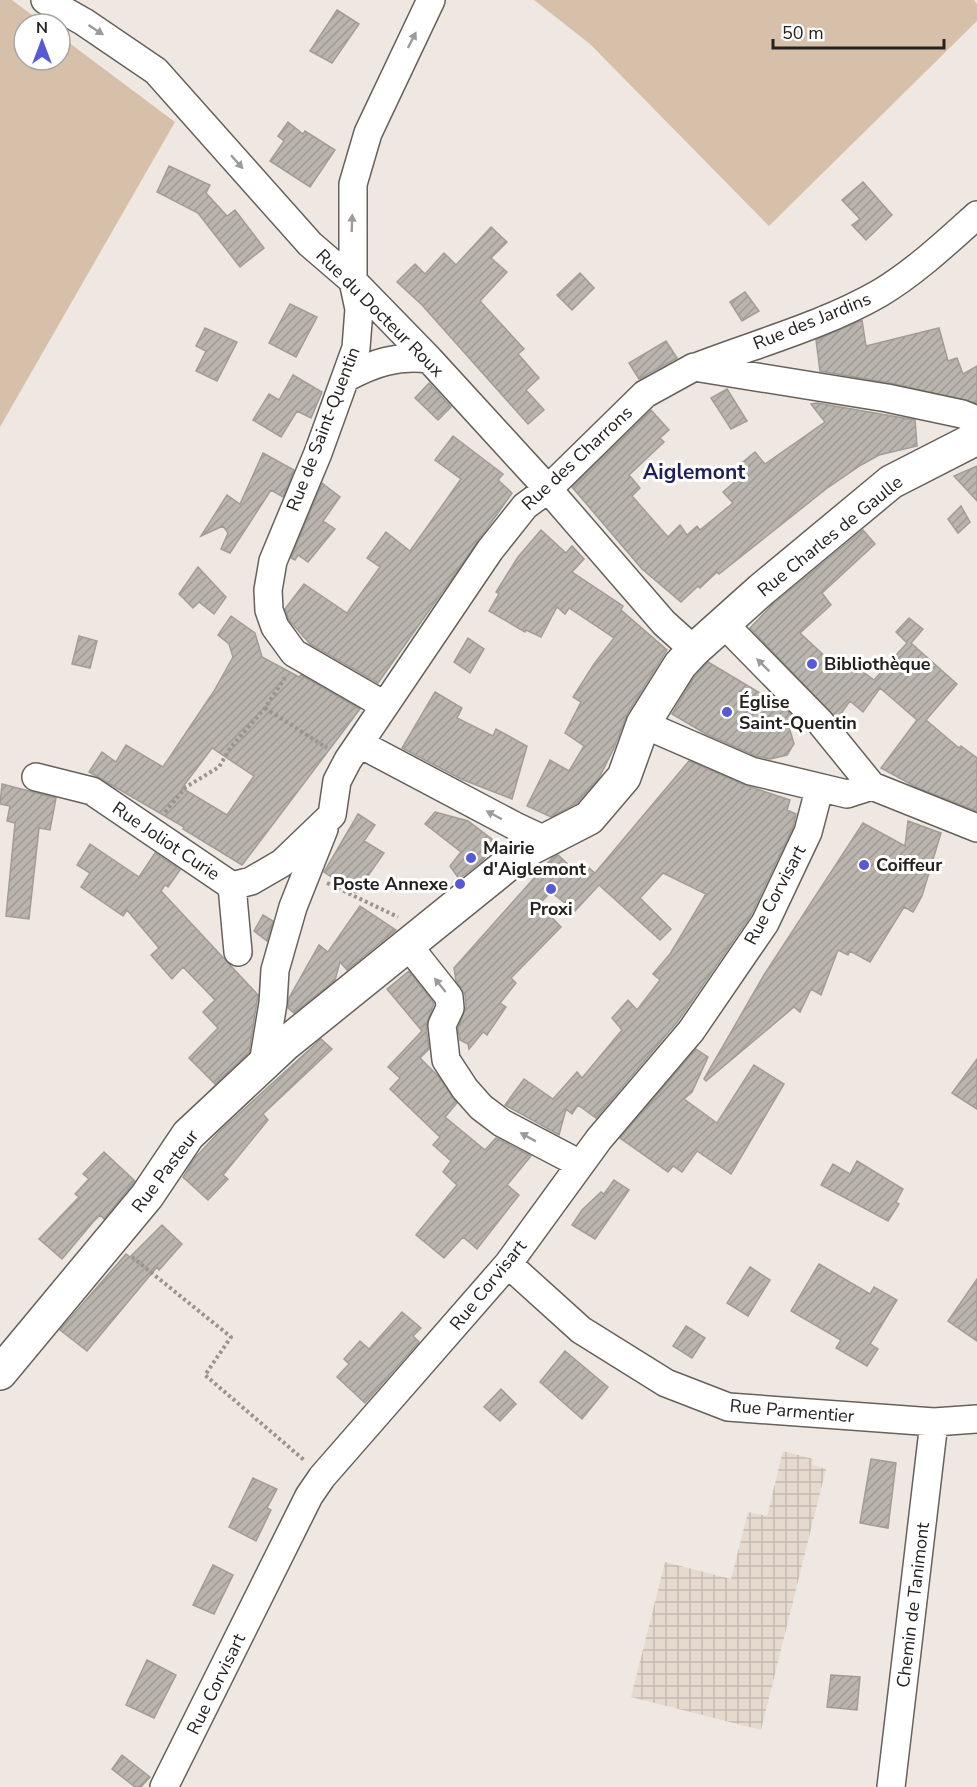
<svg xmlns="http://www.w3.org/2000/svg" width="977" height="1787" font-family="'Nunito Sans',sans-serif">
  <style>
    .industrial { fill: url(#industrial-grid) }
    .grass { fill: #d7c0aa }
    .building { fill: url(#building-hatch); stroke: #a29c96; stroke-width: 1.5; fill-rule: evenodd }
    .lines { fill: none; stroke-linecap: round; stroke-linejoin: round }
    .street-casing { stroke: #67615c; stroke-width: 30 }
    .secondary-casing { stroke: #67615c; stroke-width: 36 }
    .path { stroke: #9a9490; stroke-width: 4; stroke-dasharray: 3 3; stroke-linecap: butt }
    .street { stroke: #fff; stroke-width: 27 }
    .secondary { stroke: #fff; stroke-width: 33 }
    .oneway { fill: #9c9b9a }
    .poi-dot { fill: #575ad2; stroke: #fff; stroke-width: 2 }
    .labels { text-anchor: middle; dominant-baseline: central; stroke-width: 6; stroke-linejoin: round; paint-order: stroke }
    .street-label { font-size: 18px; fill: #24211f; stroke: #fff }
    .poi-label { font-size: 18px; font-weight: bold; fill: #24211f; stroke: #fff; text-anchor: start }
    .quarter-label { font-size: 21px; font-weight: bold; fill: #1f2059; stroke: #fff }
  </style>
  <defs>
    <pattern id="industrial-grid" width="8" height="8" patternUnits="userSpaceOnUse" patternTransform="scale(1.5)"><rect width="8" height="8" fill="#e6dace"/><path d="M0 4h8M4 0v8" fill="none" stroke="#c5bbb0"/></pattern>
    <pattern id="building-hatch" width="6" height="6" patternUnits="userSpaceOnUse" patternTransform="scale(1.5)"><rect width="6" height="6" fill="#bab4ae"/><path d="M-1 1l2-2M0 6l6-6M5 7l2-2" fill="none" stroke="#a09a95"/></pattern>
  </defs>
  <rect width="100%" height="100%" fill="#efe8e2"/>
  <!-- industrial -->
  <path class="industrial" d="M783,1451L813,1459L812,1465L826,1469L761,1730L631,1697L665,1562L731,1579L748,1512L767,1516Z"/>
  <!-- grass -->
  <path class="grass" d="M0,0H12L44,24H24V60H60V36L175,122L0,427Z
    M534,0H974L977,4V21L769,226L590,44Z"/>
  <!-- building -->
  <path class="building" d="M337,10L359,24L332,63L310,51Z
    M288,122L303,134L305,131L335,150L310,187L270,161L284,141L278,136Z
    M169,166L210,185L206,193L227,216L235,210L264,248L240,267L198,213L157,192Z
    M863,182L892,215L866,240L852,225L860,219L842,200Z
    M491,227L507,242L491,258L507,272L480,301L524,349L518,354L539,378L526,390L544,410L528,424L422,305L397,282L415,264L425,274L444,253L456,265Z
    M580,273L594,288L572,310L557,295Z
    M745,292L759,311L742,321L730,302Z
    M290,304L317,317L296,357L269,343Z
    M862,320L866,346L939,328L948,361L957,358L963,374L977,366V403L890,383L820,371L816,340Z
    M205,328L237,342L217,381L196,371L206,351L196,346Z
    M666,341L677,358L639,379L629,363Z
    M293,375L322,392L311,418L297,411L281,437L253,420L269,394L279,400Z
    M429,383L451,407L438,420L415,398Z
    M727,389L747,421L731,429L711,398Z
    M817,403L915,420L917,446L879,455L861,465L826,489L719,574L717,572L700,588L698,586L681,602L642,569L572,487L651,410L669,430L660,438L664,442L629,475L640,488L632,496L668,537L680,525L687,535L697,526L700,530L733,503L723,492L738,479L732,471L755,452L765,464L825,422L811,404Z
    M453,436L503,474L498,480L512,493L378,683L310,644L289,620L285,609L304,584L347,613L380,567L367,558L386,532L410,551L461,479L435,460Z
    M263,453L294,470L283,497L271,490L230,553L221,549L228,533L223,526L201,536L227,495L240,504Z
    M977,466V501L954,476Z
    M322,483L340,497L323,521L335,529L308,562L298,555L295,560L291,558Z
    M961,506L970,522L958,533L948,519Z
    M541,530L566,553L572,546L584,559L572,572L623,606L621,610L667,650L627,714L614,748L599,778L577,803L551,817L527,806L550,760L569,771L584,746L565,733L581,702L573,697L594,664L614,638L569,608L565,614L557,607L541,637L526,630L525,632L489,611L499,594L496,592L518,557Z
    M863,530L875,544L822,593L831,605L800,633L830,661L835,656L844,663L847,660L874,680L907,643L896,632L909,618L923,629L911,643L957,684L926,720L959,748L961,746L977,758V811L916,787L881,768L917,720L880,688L863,712L850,701L837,719L750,628L773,604Z
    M198,567L226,597L214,614L199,602L193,608L179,594Z
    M231,616L255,633L262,657L299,677L301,675L360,709L242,865L183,829L184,827L89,772L102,752L116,762L126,745L163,767L214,691L233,657L229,644L218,635ZM212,748L254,776L227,815L182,788Z
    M79,636L97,641L90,668L72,664Z
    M468,638L484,649L470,673L454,662Z
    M708,662L785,708L794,718L789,727L794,744L787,755L770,759L756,756L706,734L672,714L693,679Z
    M435,692L462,708L457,718L493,736L496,729L527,746L512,799L461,779L402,748Z
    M689,761L745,785L790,800L787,810L796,814L793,827L751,915L678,1021L596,1118L578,1105L572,1114L566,1109L559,1135L505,1105L524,1079L553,1099L577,1072L582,1078L622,1030L612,1018L628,1000L637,1010L660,980L653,974L670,954L706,894L663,873L640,898L671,929L660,940L599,885L575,911L551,892L539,904L561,927L511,978L516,983L500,1003L506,1007L487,1035L483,1032L469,1049L468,1044L460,1040L458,1028L466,1007L465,995L456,981L454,968L552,858L558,855L575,871L583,863L595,873Z
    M2,784L56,798L50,830L39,828L29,919L6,916L15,823L7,821L10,806L0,804Z
    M435,812L468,821L497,843L483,860L459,879L450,866L461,852L425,824Z
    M358,814L375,825L364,841L384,853L356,893L324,872Z
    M908,821L941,833L922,896L913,912L904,907L870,962L850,951L848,955L838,950L821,995L811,989L800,1012L794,1007L706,1081L704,1079L764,975L863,823L905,846Z
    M90,844L139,877L155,853L180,870L168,887L165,885L161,891L258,995L249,1052L215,1084L189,1058L218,1028L203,1012L215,1000L183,967L172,979L151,955L159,948L127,910L123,916L81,887L90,873L77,865Z
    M360,906L396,930L347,970L340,962L335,980L294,1013L288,1008L289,998L319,945L328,952Z
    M263,915L273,921L267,941L254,931Z
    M409,971L434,1003L426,1026L429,1049L420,1058L438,1076L457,1103L445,1117L485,1150L496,1138L531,1156L507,1185L519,1195L477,1249L463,1237L444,1258L416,1235L457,1185L443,1172L451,1161L433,1145L440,1137L390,1089L400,1078L388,1067L422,1031L387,989Z
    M321,1039L332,1049L263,1114L268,1120L223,1175L228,1179L208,1200L183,1177L194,1159L220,1131Z
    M696,1049L708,1057L692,1092L684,1099L717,1123L754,1065L784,1084L731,1174L697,1151L682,1172L673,1166L668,1172L620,1138Z
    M977,1059V1109L952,1093Z
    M104,1152L135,1181L104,1219L100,1215L93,1222L62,1259L39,1239L79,1197L75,1194L89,1179L83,1174Z
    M857,1161L903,1189L896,1202L899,1204L888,1221L821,1185L833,1164L850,1174Z
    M614,1180L629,1190L595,1239L572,1225L582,1210L601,1192L604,1194Z
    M162,1225L182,1244L159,1270L157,1267L87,1351L60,1330L126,1254L130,1257Z
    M819,1264L870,1294L874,1287L897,1300L870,1344L878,1349L867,1366L836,1348L841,1340L791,1311Z
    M750,1267L770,1280L748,1316L727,1303Z
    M977,1279V1341L948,1321Z
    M402,1312L421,1328L413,1336L419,1342L365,1403L337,1377L349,1364L344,1359L360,1341L369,1349Z
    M686,1326L705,1338L692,1358L673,1346Z
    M565,1351L608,1387L582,1419L540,1382Z
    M501,1389L516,1404L500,1421L484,1407Z
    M871,1459L896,1463L888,1528L860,1523Z
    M253,1478L277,1489L267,1508L271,1510L256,1541L229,1527Z
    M213,1565L233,1575L214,1614L193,1605Z
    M147,1660L176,1675L154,1718L126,1705Z
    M831,1675L860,1677L857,1710L827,1707Z
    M122,1755L150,1777L141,1787H135L112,1769Z"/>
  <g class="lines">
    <defs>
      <path id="street" d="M45,0L84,22L156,71L310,244L353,281L429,359L548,489L664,623L694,650
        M696,367C755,344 825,325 880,293C915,272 947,242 977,215
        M346,378C373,363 398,355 429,359
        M724,624L820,722L872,786L977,828
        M384,705L294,653L275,627L269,610L268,590L273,561L318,453L356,348L359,309L353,281V184L368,133L431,0
        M643,724L751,771L847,794L872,786
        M360,744L515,826L547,841
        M36,777L92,791L232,886L238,952
        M232,886L251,881L282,863L332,815L337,781L348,760L490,550L525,506L548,489L645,394L694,367L887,398L962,414L977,420
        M407,944L449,997L450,1008L442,1025L446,1060L465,1089L481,1107L502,1123L580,1164
        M263,1064L273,1003L275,970L293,907L324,829
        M508,1264L581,1330L666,1383L728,1407L934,1422L977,1419
        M164,1787L309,1496L322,1477L508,1264L599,1139L691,1031L765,923L808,832L819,790
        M891,1787L934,1422"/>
      <path id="secondary" d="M0,1373L147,1196L188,1135L284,1045L523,852L589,818L624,777L643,724L680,665L694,650L761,590L891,482L977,438"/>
    </defs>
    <!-- street casing -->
    <use href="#street" class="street-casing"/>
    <!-- secondary casing -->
    <use href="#secondary" class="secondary-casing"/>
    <!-- path -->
    <path class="path" d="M265,708L327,748
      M165,812L186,787L219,767L231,747L265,708L286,676
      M327,883L398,917
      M132,1257L231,1337L205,1375L304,1460"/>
    <!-- street -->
    <use href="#street" class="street"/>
    <!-- secondary -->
    <use href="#secondary" class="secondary"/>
  </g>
  <!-- one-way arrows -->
  <defs><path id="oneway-solid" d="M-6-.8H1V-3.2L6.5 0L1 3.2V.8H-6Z" transform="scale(1.5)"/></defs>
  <g class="oneway">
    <use href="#oneway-solid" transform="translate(96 30) rotate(33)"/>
    <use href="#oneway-solid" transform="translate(412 40) rotate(-63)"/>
    <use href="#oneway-solid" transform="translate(237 162) rotate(48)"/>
    <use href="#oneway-solid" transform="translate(352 223) rotate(-88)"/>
    <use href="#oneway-solid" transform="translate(763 665) rotate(-135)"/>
    <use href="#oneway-solid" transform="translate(494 815) rotate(-152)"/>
    <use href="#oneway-solid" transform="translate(440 985) rotate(-129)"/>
    <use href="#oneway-solid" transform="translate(528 1137) rotate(-151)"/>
  </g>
  <!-- markers -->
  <g class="poi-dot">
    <circle cx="812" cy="664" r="6"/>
    <circle cx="727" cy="712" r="6"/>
    <circle cx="471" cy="858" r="6"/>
    <circle cx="864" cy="865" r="6"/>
    <circle cx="460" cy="884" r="6"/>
    <circle cx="551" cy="889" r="6"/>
  </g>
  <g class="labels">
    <!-- street labels -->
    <g class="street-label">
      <text transform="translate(380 313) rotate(45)">Rue du Docteur Roux</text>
      <text transform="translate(812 321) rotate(-22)">Rue des Jardins</text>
      <text transform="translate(323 429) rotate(-69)">Rue de Saint-Quentin</text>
      <text transform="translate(577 458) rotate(-43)">Rue des Charrons</text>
      <text transform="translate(830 536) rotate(-39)">Rue Charles de Gaulle</text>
      <text transform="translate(166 841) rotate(34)">Rue Joliot Curie</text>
      <text transform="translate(775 895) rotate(-62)">Rue Corvisart</text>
      <text transform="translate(165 1171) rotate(-53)">Rue Pasteur</text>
      <text transform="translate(488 1285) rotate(-51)">Rue Corvisart</text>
      <text transform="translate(792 1411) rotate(5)">Rue Parmentier</text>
      <text transform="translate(913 1605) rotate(-83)">Chemin de Tanimont</text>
      <text transform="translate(216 1684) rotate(-64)">Rue Corvisart</text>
    </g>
    <!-- poi labels -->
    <g class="poi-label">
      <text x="824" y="664">Bibliothèque</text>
      <text x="739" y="702">Église<tspan x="739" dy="21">Saint-Quentin</tspan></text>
      <text x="483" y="848">Mairie<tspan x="483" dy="21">d'Aiglemont</tspan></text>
      <text x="876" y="865">Coiffeur</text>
      <text x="448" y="884" text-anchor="end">Poste Annexe</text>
      <text x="551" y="909" text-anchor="middle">Proxi</text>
    </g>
    <!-- quarter labels -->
    <g class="quarter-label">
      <text x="694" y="472">Aiglemont</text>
    </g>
  </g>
  <!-- north arrow -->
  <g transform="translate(42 42)"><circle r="28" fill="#ffffff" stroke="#a7a6a5" stroke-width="1.5"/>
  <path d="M0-4.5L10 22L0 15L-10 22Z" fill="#575ad2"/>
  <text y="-9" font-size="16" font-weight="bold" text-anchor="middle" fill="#24211f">N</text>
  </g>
  <!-- scale -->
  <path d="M773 39v9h171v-9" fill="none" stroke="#24211f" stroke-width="3"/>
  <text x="782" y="39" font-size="18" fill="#24211f" stroke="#ffffff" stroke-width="4.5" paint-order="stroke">50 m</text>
</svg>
